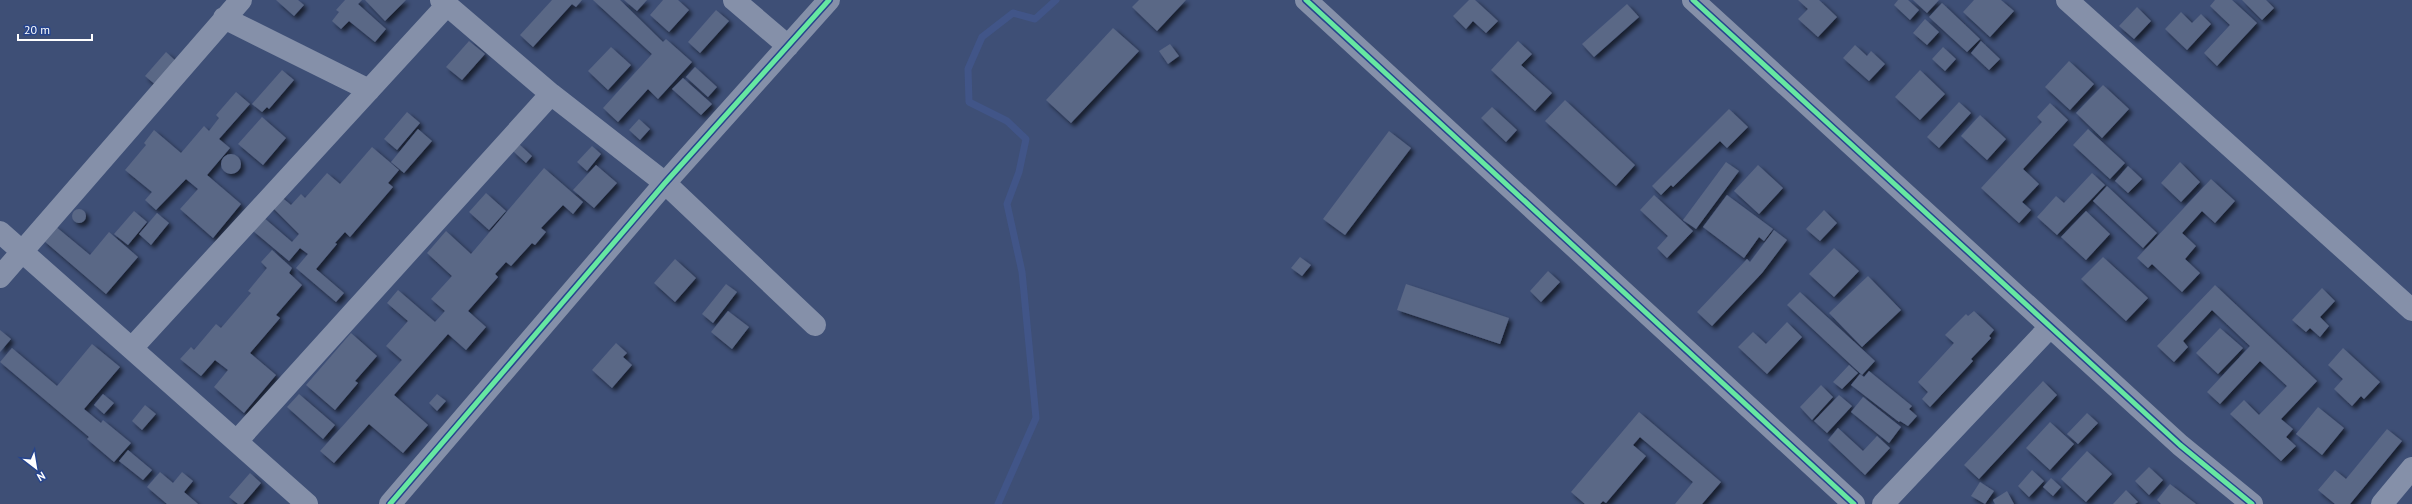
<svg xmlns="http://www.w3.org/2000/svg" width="2412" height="504" font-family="'PT Sans',sans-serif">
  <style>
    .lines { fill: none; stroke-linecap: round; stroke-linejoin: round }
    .stream { stroke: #415588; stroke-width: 7 }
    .building { fill: #5a6786; filter: url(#shadow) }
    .minor { stroke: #8590a9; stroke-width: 22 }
    .cycleway-casing { stroke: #27458d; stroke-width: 8 }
    .cycleway { stroke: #66e7a1; stroke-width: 5 }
  </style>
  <defs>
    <filter id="shadow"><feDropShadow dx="3.5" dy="3.5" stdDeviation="2" flood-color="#0009"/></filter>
  </defs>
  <rect width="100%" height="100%" fill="#3e4f76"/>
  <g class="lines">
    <!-- stream -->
    <path class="stream" d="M998,504L1036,418L1022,272L1007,204L1019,172L1026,139L1007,121L969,102L968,69L982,37L1013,13L1035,19L1056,0"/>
  </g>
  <!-- building -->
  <path class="building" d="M276,0H298L304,5L294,16Z
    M345,0H362L358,4L386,29L375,42L349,21L341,29L332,21L339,12L336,10Z
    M365,0H406L385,21Z
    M552,0H582L576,7L572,4L533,47L520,35Z
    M593,0H620L663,42L666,39L692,62L658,99L648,89L618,122L603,108L652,54Z
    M624,0H647L637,11Z
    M663,0H678L689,10L669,32L650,15Z
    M1139,0H1186L1157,31L1132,7Z
    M1469,0H1475L1498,21L1486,33L1473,21L1466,29L1453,16Z
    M1798,0H1819L1837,17L1818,37L1798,19L1808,9Z
    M1898,0H1908L1919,10L1910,20L1894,5Z
    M1913,0H1939L1927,13Z
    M1974,0H2001L2014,11L1990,37L1963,12Z
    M2215,0H2232L2257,23L2217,66L2204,53L2230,25L2210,6Z
    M2242,0H2266L2274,8L2262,20Z
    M1942,3L1980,39L1967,52L1929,17Z
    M1627,4L1639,17L1594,57L1582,44Z
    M2137,7L2151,21L2134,39L2119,26Z
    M716,10L729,21L700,53L688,42Z
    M2181,12L2192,23L2201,14L2211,24L2187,50L2165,29Z
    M1925,19L1939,32L1927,45L1913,33Z
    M1113,28L1139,51L1071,123L1046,100Z
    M469,41L485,54L462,80L446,67Z
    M1518,41L1532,54L1521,65L1552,93L1535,111L1491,70Z
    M1981,41L2000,59L1989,70L1971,53Z
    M1170,44L1179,56L1168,64L1159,51Z
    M1855,45L1867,56L1871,51L1885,64L1869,81L1843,58Z
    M611,47L631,65L608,90L588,71Z
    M1943,47L1956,59L1945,71L1932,59Z
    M166,52L177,62L157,86L145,76Z
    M2069,61L2094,84L2070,110L2045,87Z
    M695,67L717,87L708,97L686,77Z
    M282,70L294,80L269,109L267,107L262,112L252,104Z
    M1920,70L1945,94L1920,120L1895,97Z
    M683,78L712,104L701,115L672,89Z
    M2103,85L2129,109L2102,138L2076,113Z
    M236,92L250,104L219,139L230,148L207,175L241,204L213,238L180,209L198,189L186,179L156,210L145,200L152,192L125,170L146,145L144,143L154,130L181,153L204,126L209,131L219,118L216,115Z
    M1565,100L1635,165L1616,186L1545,121Z
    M1959,102L1971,113L1939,148L1927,137Z
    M2050,103L2068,120L2023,169L2039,184L2022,202L2031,210L2019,223L1981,188L2042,122L2037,117Z
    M1492,107L1517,130L1506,142L1481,118Z
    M1729,109L1748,127L1727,148L1720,141L1673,187L1671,185L1661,195L1652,186Z
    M407,112L420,123L397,150L384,139Z
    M1980,115L2006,139L1987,160L1961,136Z
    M262,117L286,138L263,165L238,144Z
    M639,119L650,129L640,140L629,130Z
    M418,129L432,141L404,173L391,162Z
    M2088,129L2125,163L2110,179L2073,145Z
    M1389,131L1411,148L1345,235L1323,219Z
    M519,144L532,156L526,163L513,151Z
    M592,146L601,154L587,171L577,162Z
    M372,147L399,170L388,183L393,187L350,237L345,232L335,243L337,244L316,269L344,293L336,302L296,268L308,254L300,248L289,261L252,230L263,217L292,242L299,234L270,205L279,195L291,205L301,194L305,198L327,173L340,184Z
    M221 164a10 10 0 1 1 20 0a10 10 0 1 1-20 0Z
    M1726,162L1739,171L1696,229L1683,220Z
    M2180,162L2200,182L2181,202L2161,183Z
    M596,165L617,183L594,208L573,190Z
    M1758,165L1783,188L1759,214L1734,191Z
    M2128,166L2142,179L2128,193L2115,181Z
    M544,168L583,202L573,214L563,205L541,228L546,232L535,245L532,243L511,266L506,262L495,274L498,277L468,311L486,327L466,350L448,334L394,395L428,425L403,453L369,424L334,463L320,451L402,360L386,346L408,321L387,303L398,290L435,322L445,311L431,299L452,276L427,253L446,231L471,254Z
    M2092,173L2105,185L2057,235L2037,217L2056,196L2064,203Z
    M2211,179L2235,201L2215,223L2202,211L2182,233L2196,246L2185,259L2200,273L2182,292L2152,264L2148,268L2137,258Z
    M2107,186L2157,233L2143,248L2093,201Z
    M486,193L506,211L489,230L469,212Z
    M1654,195L1693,231L1667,258L1657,248L1668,236L1640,210Z
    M1727,195L1773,229L1764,241L1759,237L1744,258L1703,227Z
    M72 216a7 7 0 1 1 14 0a7 7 0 1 1-14 0Z
    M1824,210L1837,223L1820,241L1806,229Z
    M134,211L147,222L128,245L114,234Z
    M2086,211L2110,234L2086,260L2061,237Z
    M157,213L169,223L151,245L139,234Z
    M55,226L90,255L109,232L138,257L106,294L43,240Z
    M1774,230L1787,240L1762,273L1712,326L1697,312L1747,259L1750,262Z
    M1834,248L1859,271L1834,297L1809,274Z
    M272,250L292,268L289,273L302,285L276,315L280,318L250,353L276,375L244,413L214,387L228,370L215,360L201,376L180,359L191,347L194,350L216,324L221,328L251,293L248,291L267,268L261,262Z
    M1300,257L1311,265L1302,276L1291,268Z
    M2103,257L2148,298L2126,321L2081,279Z
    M675,259L696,278L675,302L654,283Z
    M1548,271L1560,282L1541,302L1530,291Z
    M1868,276L1901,310L1862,347L1829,313Z
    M726,284L737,292L713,323L702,314Z
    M1406,284L1509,318L1500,344L1397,310Z
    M2215,285L2317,381L2281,419L2293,429L2286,437L2296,446L2281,461L2230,414L2244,400L2259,415L2287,386L2260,361L2220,404L2207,392L2250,346L2212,310L2183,341L2188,347L2174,362L2157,346Z
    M2322,288L2335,301L2320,317L2329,326L2320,337L2310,328L2306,332L2292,320Z
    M1800,292L1875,361L1862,375L1787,305Z
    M728,311L749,327L732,349L711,332Z
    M1974,311L1994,330L1989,336L1991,338L1971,359L1973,361L1930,407L1922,399L1928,392L1918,382L1954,343L1945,335L1966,314L1968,316Z
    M1787,322L1802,337L1767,374L1738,347L1753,332L1766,344Z
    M2220,328L2243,348L2218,374L2196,353Z
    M0,330L11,339L0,352Z
    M351,333L377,356L355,381L358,383L335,410L306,385Z
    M616,343L627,353L623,357L632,365L612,388L592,370Z
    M92,344L120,367L84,409L101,423L103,420L131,443L114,462L87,439L89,437L0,362L12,348L57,386Z
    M2343,348L2380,382L2364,399L2361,396L2352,406L2334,389L2343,379L2328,365Z
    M1849,365L1858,373L1842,389L1833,382Z
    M1869,371L1912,406L1909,409L1917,416L1908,426L1900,421L1899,422L1851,385L1860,374L1864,377Z
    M2043,381L2057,395L1979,479L1964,465Z
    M1821,385L1833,397L1812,420L1800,407Z
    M103,394L114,403L104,414L94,405Z
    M299,394L335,425L323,439L287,407Z
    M437,394L446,401L437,411L429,403Z
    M1839,395L1852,406L1827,433L1814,421Z
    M1863,397L1901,427L1889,443L1851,412Z
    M145,405L156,414L142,430L132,421Z
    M2318,407L2344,428L2322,455L2296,434Z
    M1639,412L1721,482L1702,504H1675L1693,482L1640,437L1633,445L1646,456L1606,503L1603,501L1600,504H1585L1571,492Z
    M2087,413L2098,423L2078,444L2067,434Z
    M2050,422L2074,444L2050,470L2026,448Z
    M1838,428L1863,451L1877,436L1890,448L1865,475L1828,440Z
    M2387,429L2402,441L2350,504H2335L2318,490L2335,470L2346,479Z
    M128,450L152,470L143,480L119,461Z
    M2087,451L2112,474L2086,502L2061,479Z
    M2149,467L2163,480L2149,495L2135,481Z
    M2032,470L2044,481L2029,497L2018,486Z
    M160,472L173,483L182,472L193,481L184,492L198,504H167L147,487Z
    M250,473L261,483L243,504H238L229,497Z
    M2051,478L2061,487L2053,496L2043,487Z
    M1980,482L1994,491L1985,504L1971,496Z
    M2170,484L2196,504H2161L2157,500Z
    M2126,490L2138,502L2135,504H2113Z
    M2007,491L2014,504H1995L1993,500Z"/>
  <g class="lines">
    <!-- minor -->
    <path class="minor" d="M441,0L551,94L665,183L815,325
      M734,0L788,46
      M1306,0L1854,504
      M1693,0L2180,445L2252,504
      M2067,0L2412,310
      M224,18L369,90
      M0,232L307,504
      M0,277L241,0
      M132,348L447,5
      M237,441L551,94
      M390,504L665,183L829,0
      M1883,504L2050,327
      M2382,504L2412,468"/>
    <defs>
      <path id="cycleway" d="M1306,0L1854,504
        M1693,0L2180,445L2252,504
        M390,504L665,183L829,0"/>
    </defs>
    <!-- cycleway casing -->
    <use href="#cycleway" class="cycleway-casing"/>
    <!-- cycleway -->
    <use href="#cycleway" class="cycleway"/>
  </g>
  <!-- north arrow -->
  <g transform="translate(36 468) rotate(149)" stroke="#27458d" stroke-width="3" paint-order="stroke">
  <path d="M0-3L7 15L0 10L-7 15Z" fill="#ffffff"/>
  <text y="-6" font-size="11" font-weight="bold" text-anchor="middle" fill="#ffffff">N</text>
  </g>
  <!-- scale -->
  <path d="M18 34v6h74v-6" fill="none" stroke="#ffffff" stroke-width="2"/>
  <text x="24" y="34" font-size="12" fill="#ffffff" stroke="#27458d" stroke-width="3" paint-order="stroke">20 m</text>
</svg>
